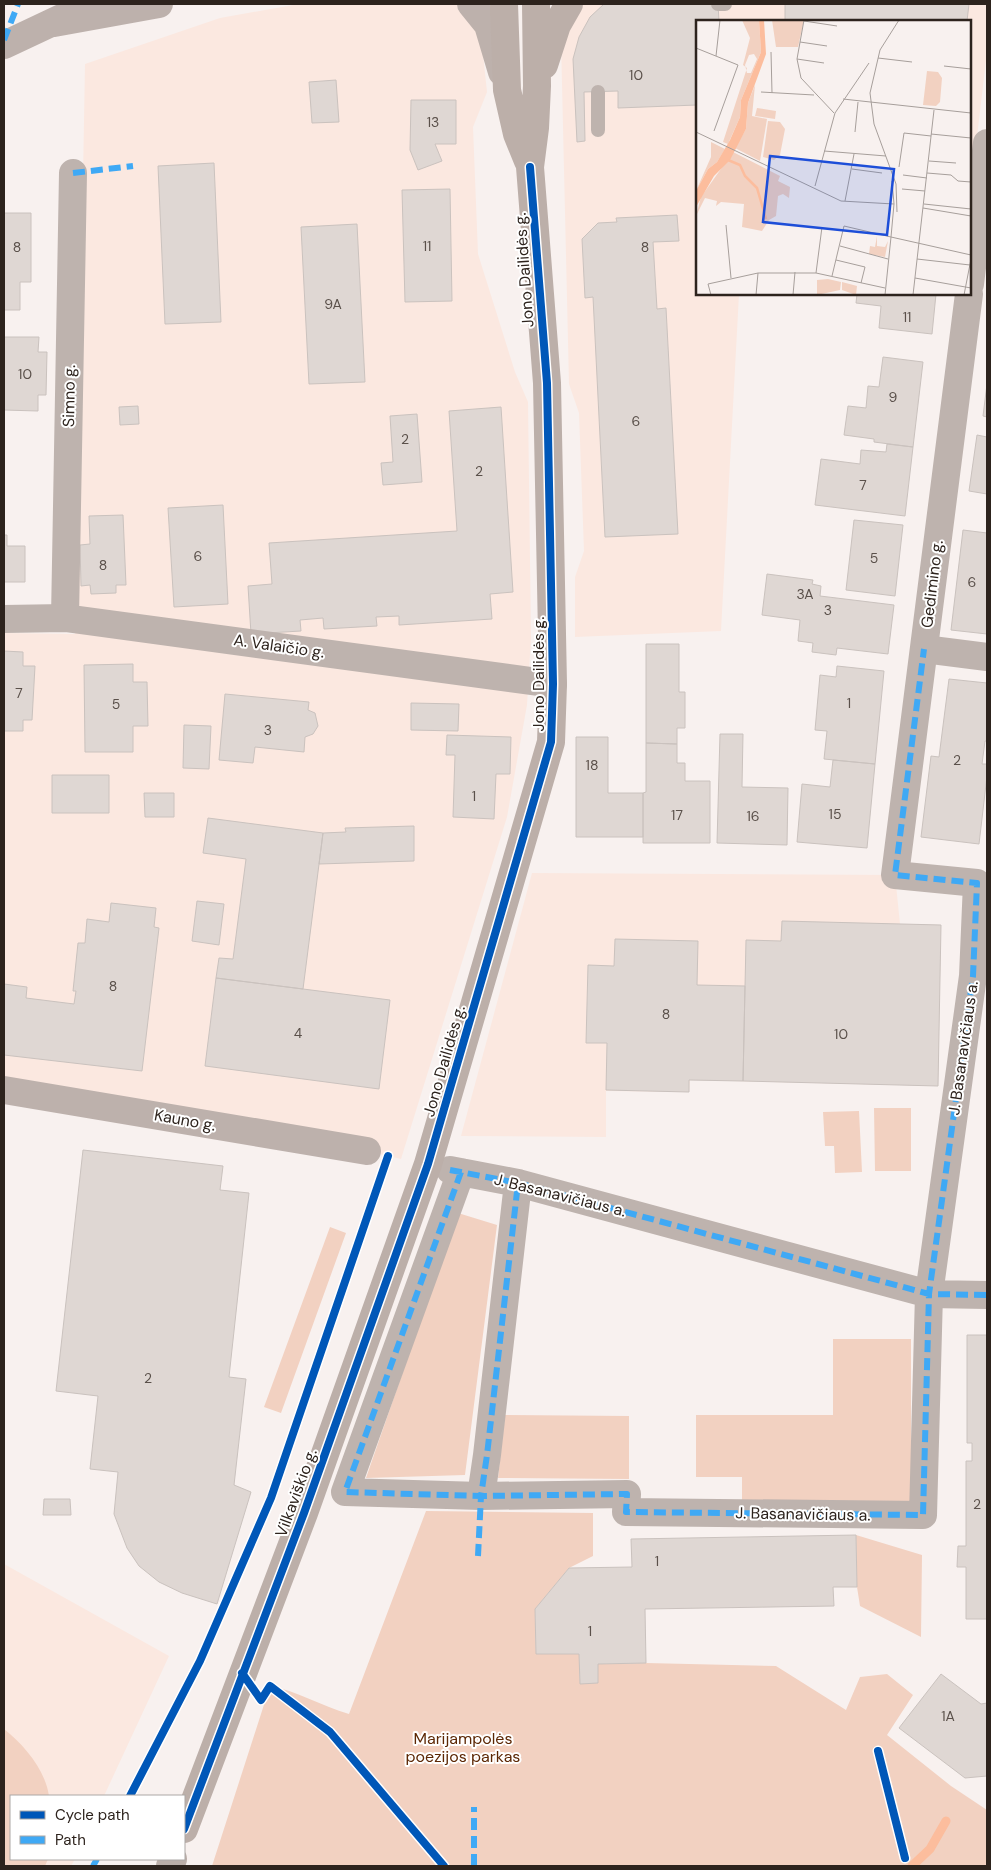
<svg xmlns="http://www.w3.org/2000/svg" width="991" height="1870" font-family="'DM Sans',sans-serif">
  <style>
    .built { fill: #fbe8e0 }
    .green { fill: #f2d1c1 }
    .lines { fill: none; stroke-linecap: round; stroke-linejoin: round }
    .stream { stroke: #fcbd9d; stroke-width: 9 }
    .building { fill: #dfd7d3; stroke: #cac2be }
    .lane { stroke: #beb3ae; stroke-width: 14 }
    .street { stroke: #beb3ae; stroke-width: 28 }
    .secondary { stroke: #bdb1ac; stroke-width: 28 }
    .highway { stroke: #bcafa9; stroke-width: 28 }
    .quiet { stroke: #3fa9f5; stroke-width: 6; stroke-dasharray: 12 6; stroke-linecap: butt }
    .cycleway-casing { stroke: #fff; stroke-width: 11 }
    .cycleway { stroke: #0057b8; stroke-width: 8 }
    .labels { text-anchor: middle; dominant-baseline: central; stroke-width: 4; stroke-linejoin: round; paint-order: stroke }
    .number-label { font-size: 14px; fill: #5a504a }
    .street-label { font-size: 16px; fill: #2d231d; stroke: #fff }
    .park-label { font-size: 16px; fill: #5c2704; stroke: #fff }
    .inset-river { fill: none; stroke: #fcbd9d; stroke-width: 2.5 }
    .inset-road { fill: none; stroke: #a79f9b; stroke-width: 1 }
    .view { fill: #1d4ed8; fill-opacity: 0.15; stroke: #1d4ed8; stroke-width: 2.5 }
    .inset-edge { fill: none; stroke: #2d231d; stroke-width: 2.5 }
  </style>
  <rect width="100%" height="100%" fill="#f8f1ef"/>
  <!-- built -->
  <path class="built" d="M299,4H459L473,22L482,45L487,92L473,127L478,254L515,372L528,402L531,638L527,705L507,817L401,1159L367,1151L4,1090V633L75,634L85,64L220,18Z
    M584,4H987V52L972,179L970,178V21H697V294H739L721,631L575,637V577L584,551L579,413L569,384L561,41L570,20Z
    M532,873L895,875L900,924L941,925L938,1086L690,1080L689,1092L606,1091V1137L461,1136Z
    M4,1564L169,1656L104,1796H11V1859H75L71,1866H4Z"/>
  <!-- green -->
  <path class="green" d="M874,1108H911V1171H875Z
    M859,1111L862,1172L835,1173L834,1146H825L823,1112Z
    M458,1213L497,1225L465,1475L366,1478Z
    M330,1227L346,1233L281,1413L264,1407Z
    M833,1339H911V1509H742V1477H696V1415H833Z
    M505,1415L629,1416V1479L498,1478Z
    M426,1511L593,1513V1556L569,1568L535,1609L536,1654H579L580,1683H598V1664L646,1663L776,1666L846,1710L860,1677L887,1674L913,1695L887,1735L951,1786L987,1810V1866H212L270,1686C297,1691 322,1706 349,1714Z
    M856,1535L922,1555L921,1637L860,1606L857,1587Z
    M4,1729C24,1745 45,1769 49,1796H11V1859H48L45,1866H4Z"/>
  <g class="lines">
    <!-- stream -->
    <path class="stream" d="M912,1866L930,1849L946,1821"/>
  </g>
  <!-- building -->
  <path class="building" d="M604,4H718L719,21H697V105L618,108V91L584,92L585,141L577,142L573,59L579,37L590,17Z
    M785,4H969L967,21H785Z
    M336,80L339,122L312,123L309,82Z
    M411,100H456V144H435L442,161L418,170L410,150Z
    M214,163L221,322L165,324L158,166Z
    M450,189L452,301L405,302L402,190Z
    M4,213H31V282H20V310H4Z
    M677,215L679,241L653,242L657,309L666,308L678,534L605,537L593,297L585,298L582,239L598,223L617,222L616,218Z
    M357,224L365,382L309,384L301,227Z
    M857,294H936L932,334L879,328L881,306L856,303Z
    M4,337H39L38,352H47L46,395H38V411L4,410Z
    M883,357L923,362L913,447L874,442V439L844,435L848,406L866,408L868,386L879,387Z
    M987,384V417L983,416Z
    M138,406L139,424L120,425L119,407Z
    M501,407L513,592L490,594L492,619L399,625V616L376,617L377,626L324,629L323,618L300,620L301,631L251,634L248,586L272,584L269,543L457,531L449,411Z
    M417,414L422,482L383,485L381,463L393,462L390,416Z
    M977,435L987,437V494L969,491Z
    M887,444L913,447L905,516L815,505L821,459L860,464L861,450L886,452Z
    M223,505L228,604L174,607L168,508Z
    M123,515L126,585H116V593L91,594L90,585L81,586L80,545L90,544L89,516Z
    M854,520L903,525L895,596L846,590Z
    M963,530L987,533V634L951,630Z
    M4,535H7V546H25V582H4Z
    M767,574L813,580L812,584L821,586L820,596L894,605L888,654L837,648L836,655L812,652L813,643L798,641L800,620L762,615Z
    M646,644H679V692H685V728H677V744L646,743Z
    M4,651L23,652V666H35L32,720H23V731H4Z
    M133,664V682H147L148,726H133V752H85L84,665Z
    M837,666L884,671L875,764L824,759L827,731L815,730L820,675L836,677Z
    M949,679L987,683V741H985L982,764H987V776L979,844L921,837L931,756L939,757Z
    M225,694L309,702L308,710L315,713L318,726L313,734L305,737L304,752L255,747L253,763L219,760Z
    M411,703L459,704L458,731L411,730Z
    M184,725L211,726L209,769L183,768Z
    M720,734H743L742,787L788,788L787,845L717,843Z
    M447,735L511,737L510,774H496L494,819L453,817L455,755H446Z
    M576,737H608V793H643V837H576Z
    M646,743L677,744V763H685V781H710V843H643V793L646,792Z
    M833,760L875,764L867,848L797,842L802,784L830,787Z
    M52,775H109V813H52Z
    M144,793H174V817H145Z
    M208,818L323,833L303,989L216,978L219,958L233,959L246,859L203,853Z
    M414,826V861L319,864L323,833L346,832L345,828Z
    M197,901L224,904L219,945L192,941Z
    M111,903L156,908L154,927L159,928L142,1071L4,1055V984L27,987L26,998L74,1004L76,991H73L78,943H85L87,919L109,922Z
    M782,921L941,925L938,1086L743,1081L746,940L781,941Z
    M615,939L698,941L697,985L745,986L743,1081L689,1080V1092L606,1090L607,1043H586L588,965L614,966Z
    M216,978L390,1000L379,1089L205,1066Z
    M83,1150L223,1166L220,1190L249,1193L229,1377L246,1379L234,1485L251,1492L217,1604L182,1593L159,1582L139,1566L127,1548L114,1514L118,1472L90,1469L98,1396L56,1391Z
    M967,1335H987V1619H966V1567H957L958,1546H966V1461H972V1443H967Z
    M44,1499H70L71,1515H43Z
    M856,1535L857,1587H833L834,1606L645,1609L646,1663L598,1664V1683L580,1684L579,1654H536L535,1609L569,1568L632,1567L631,1539Z
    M941,1674L981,1704L987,1703V1776L965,1778L899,1728Z"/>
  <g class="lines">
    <!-- lane -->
    <path class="lane" d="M718,4H725
      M598,130V92"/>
    <!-- street -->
    <path class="street" d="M970,284L987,143
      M65,618L73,173
      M4,619L65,618L553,684
      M924,649L987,657
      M450,1170L518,1183L929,1294L987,1295
      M461,1172L345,1492L481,1496L487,1455L518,1183
      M481,1496L627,1494L626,1512L923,1515L929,1294L973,976L977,883L895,875L969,294"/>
    <!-- secondary -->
    <path class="secondary" d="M471,4L488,25L502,72
      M54,23L159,4
      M4,45L70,14
      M4,1090L367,1151"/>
    <!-- highway -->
    <path class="highway" d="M504,4L507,90L517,134L528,161
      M544,65L557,25L569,4
      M184,1829L304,1513L428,1164L551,742L553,684L547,383L530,167L535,128L537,86L536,4
      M170,1866L173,1859"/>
    <!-- quiet -->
    <path class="quiet" d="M4,40L18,4
      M73,173L133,166
      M450,1170L518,1183L929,1294L987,1295
      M461,1172L345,1492L481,1496L487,1455L518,1183
      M478,1556L481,1496L627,1494L626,1512L923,1515L929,1294L973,976L977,883L895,875L924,649
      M93,1866L97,1859
      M474,1866V1807"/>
    <defs>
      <path id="cycleway" d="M242,1673L261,1700L270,1686L330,1732L444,1866
        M878,1751L905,1858
        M130,1796L200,1661L271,1498L388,1156
        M184,1829L304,1513L428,1164L551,742L553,684L547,383L530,167"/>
    </defs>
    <!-- cycleway casing -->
    <use href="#cycleway" class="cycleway-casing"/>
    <!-- cycleway -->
    <use href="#cycleway" class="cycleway"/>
  </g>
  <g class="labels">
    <!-- number labels -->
    <g class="number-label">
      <text x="636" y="75">10</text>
      <text x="433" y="122">13</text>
      <text x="427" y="246">11</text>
      <text x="17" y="247">8</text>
      <text x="645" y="247">8</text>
      <text x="333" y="304">9A</text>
      <text x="907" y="317">11</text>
      <text x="25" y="374">10</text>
      <text x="893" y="397">9</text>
      <text x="636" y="421">6</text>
      <text x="405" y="439">2</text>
      <text x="479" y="471">2</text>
      <text x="863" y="485">7</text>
      <text x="198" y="556">6</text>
      <text x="874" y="558">5</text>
      <text x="103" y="565">8</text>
      <text x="972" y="582">6</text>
      <text x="805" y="594">3A</text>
      <text x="828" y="610">3</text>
      <text x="19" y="693">7</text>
      <text x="849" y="703">1</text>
      <text x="116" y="704">5</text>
      <text x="268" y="730">3</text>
      <text x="957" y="760">2</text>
      <text x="592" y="765">18</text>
      <text x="474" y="796">1</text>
      <text x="835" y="814">15</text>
      <text x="677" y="815">17</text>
      <text x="753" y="816">16</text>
      <text x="113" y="986">8</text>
      <text x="666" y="1014">8</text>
      <text x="298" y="1033">4</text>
      <text x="841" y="1034">10</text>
      <text x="148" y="1378">2</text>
      <text x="977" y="1504">2</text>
      <text x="657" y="1561">1</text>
      <text x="590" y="1631">1</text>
      <text x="948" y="1716">1A</text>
    </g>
    <!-- street labels -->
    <g class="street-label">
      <text transform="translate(524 270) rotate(-94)">Jono Dailidės g.</text>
      <text transform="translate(69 396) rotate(-89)">Simno g.</text>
      <text transform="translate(932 584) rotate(-83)">Gedimino g.</text>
      <text transform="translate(279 646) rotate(8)">A. Valaičio g.</text>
      <text transform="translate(538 674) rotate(-90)">Jono Dailidės g.</text>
      <text transform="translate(963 1048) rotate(-82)">J. Basanavičiaus a.</text>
      <text transform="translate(444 1061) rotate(-74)">Jono Dailidės g.</text>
      <text transform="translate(185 1120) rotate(10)">Kauno g.</text>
      <text transform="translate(560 1195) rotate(14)">J. Basanavičiaus a.</text>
      <text transform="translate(296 1493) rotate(-70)">Vilkaviškio g.</text>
      <text transform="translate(803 1514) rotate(1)">J. Basanavičiaus a.</text>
    </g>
    <!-- park labels -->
    <g class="park-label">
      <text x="463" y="1738">Marijampolės<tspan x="463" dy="18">poezijos parkas</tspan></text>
    </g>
  </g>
  <!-- overview -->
  <g transform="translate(696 20)">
    <rect width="275" height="275" fill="#f8f1ef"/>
    <path d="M46,0H63L65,32L45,80L44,97L32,124L27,122L51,48L47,45L54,18ZM58,34L61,39L55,53H51L49,45L53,35ZM76,0H108L102,27H80ZM231,51L242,52L246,58L244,82L240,86L227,85ZM59,65L56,96L71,99L64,141L39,128L50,109L52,83ZM61,88L80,91L79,99L59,96ZM72,101L84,102L89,109L84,135L78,140L67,137ZM15,122L29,129L21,142L12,149L0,171L15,137ZM37,132L84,156L82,161L94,167L93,178L87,174L82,176L80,196L73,200L66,211L46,207L48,184L25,182L20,186L21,181L9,178L0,196L5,177ZM181,216V226L189,227L192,221L189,237L173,234L174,226L179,227ZM132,259L145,262L144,270L121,275V260ZM146,262L161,266L160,275L146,270Z" fill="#f2d1c1" fill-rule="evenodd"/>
    <path d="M63,0H68L70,34L52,83L50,109L34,140L18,156L0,187V171L12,149L21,142L34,120L44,97L45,80L65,32Z" fill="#fcbd9d"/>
    <path class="inset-river" d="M32,140L44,145L49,156L61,168L70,199"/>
    <path class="inset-road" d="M108,0L101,39L105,58L138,93M108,1L141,6M104,22L131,26M0,28L42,45L18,111M75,32L76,73M20,36L24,0M182,38L216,42M101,39L128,43M248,46L275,49M65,72L118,75M147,79L275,93M0,112L145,181L198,184M159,112L162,82M235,114L275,118M128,131L190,136M233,141L260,143M203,147L208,113L235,116M156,149L186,153M231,153L255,155L262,161L275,162M207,155L231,158M196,161L198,184M119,166L139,93L173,43M206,169L229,171M149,181L158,134M198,184L195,217L275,235M228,184L275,189M227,188L275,196M201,192L200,164L178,104L174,73L184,30L203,0M30,205L35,258M144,226L192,239M221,239L274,245M140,240L169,247L165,263M120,253L126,207M136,256L148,206L195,217M219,258L275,268M15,275L12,264L62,253H120L189,268M60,275L62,253M97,275L99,252M189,275L195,217M217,275L238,90M268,275L275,239"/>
    <path class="view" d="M74,136L198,149L191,215L67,202Z"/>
    <rect width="275" height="275" class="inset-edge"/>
  </g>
  <!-- border -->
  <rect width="991" height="1870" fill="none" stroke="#2d231d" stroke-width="10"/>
  <!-- legend -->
  <rect x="10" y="1795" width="175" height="65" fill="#ffffff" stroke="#aba7a5"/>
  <rect x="20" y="1811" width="25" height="8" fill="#0057b8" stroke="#aba7a5"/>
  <text x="55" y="1820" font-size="15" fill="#2d231d">Cycle path</text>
  <rect x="20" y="1836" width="25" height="8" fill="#3fa9f5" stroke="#aba7a5"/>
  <text x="55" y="1845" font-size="15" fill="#2d231d">Path</text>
</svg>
